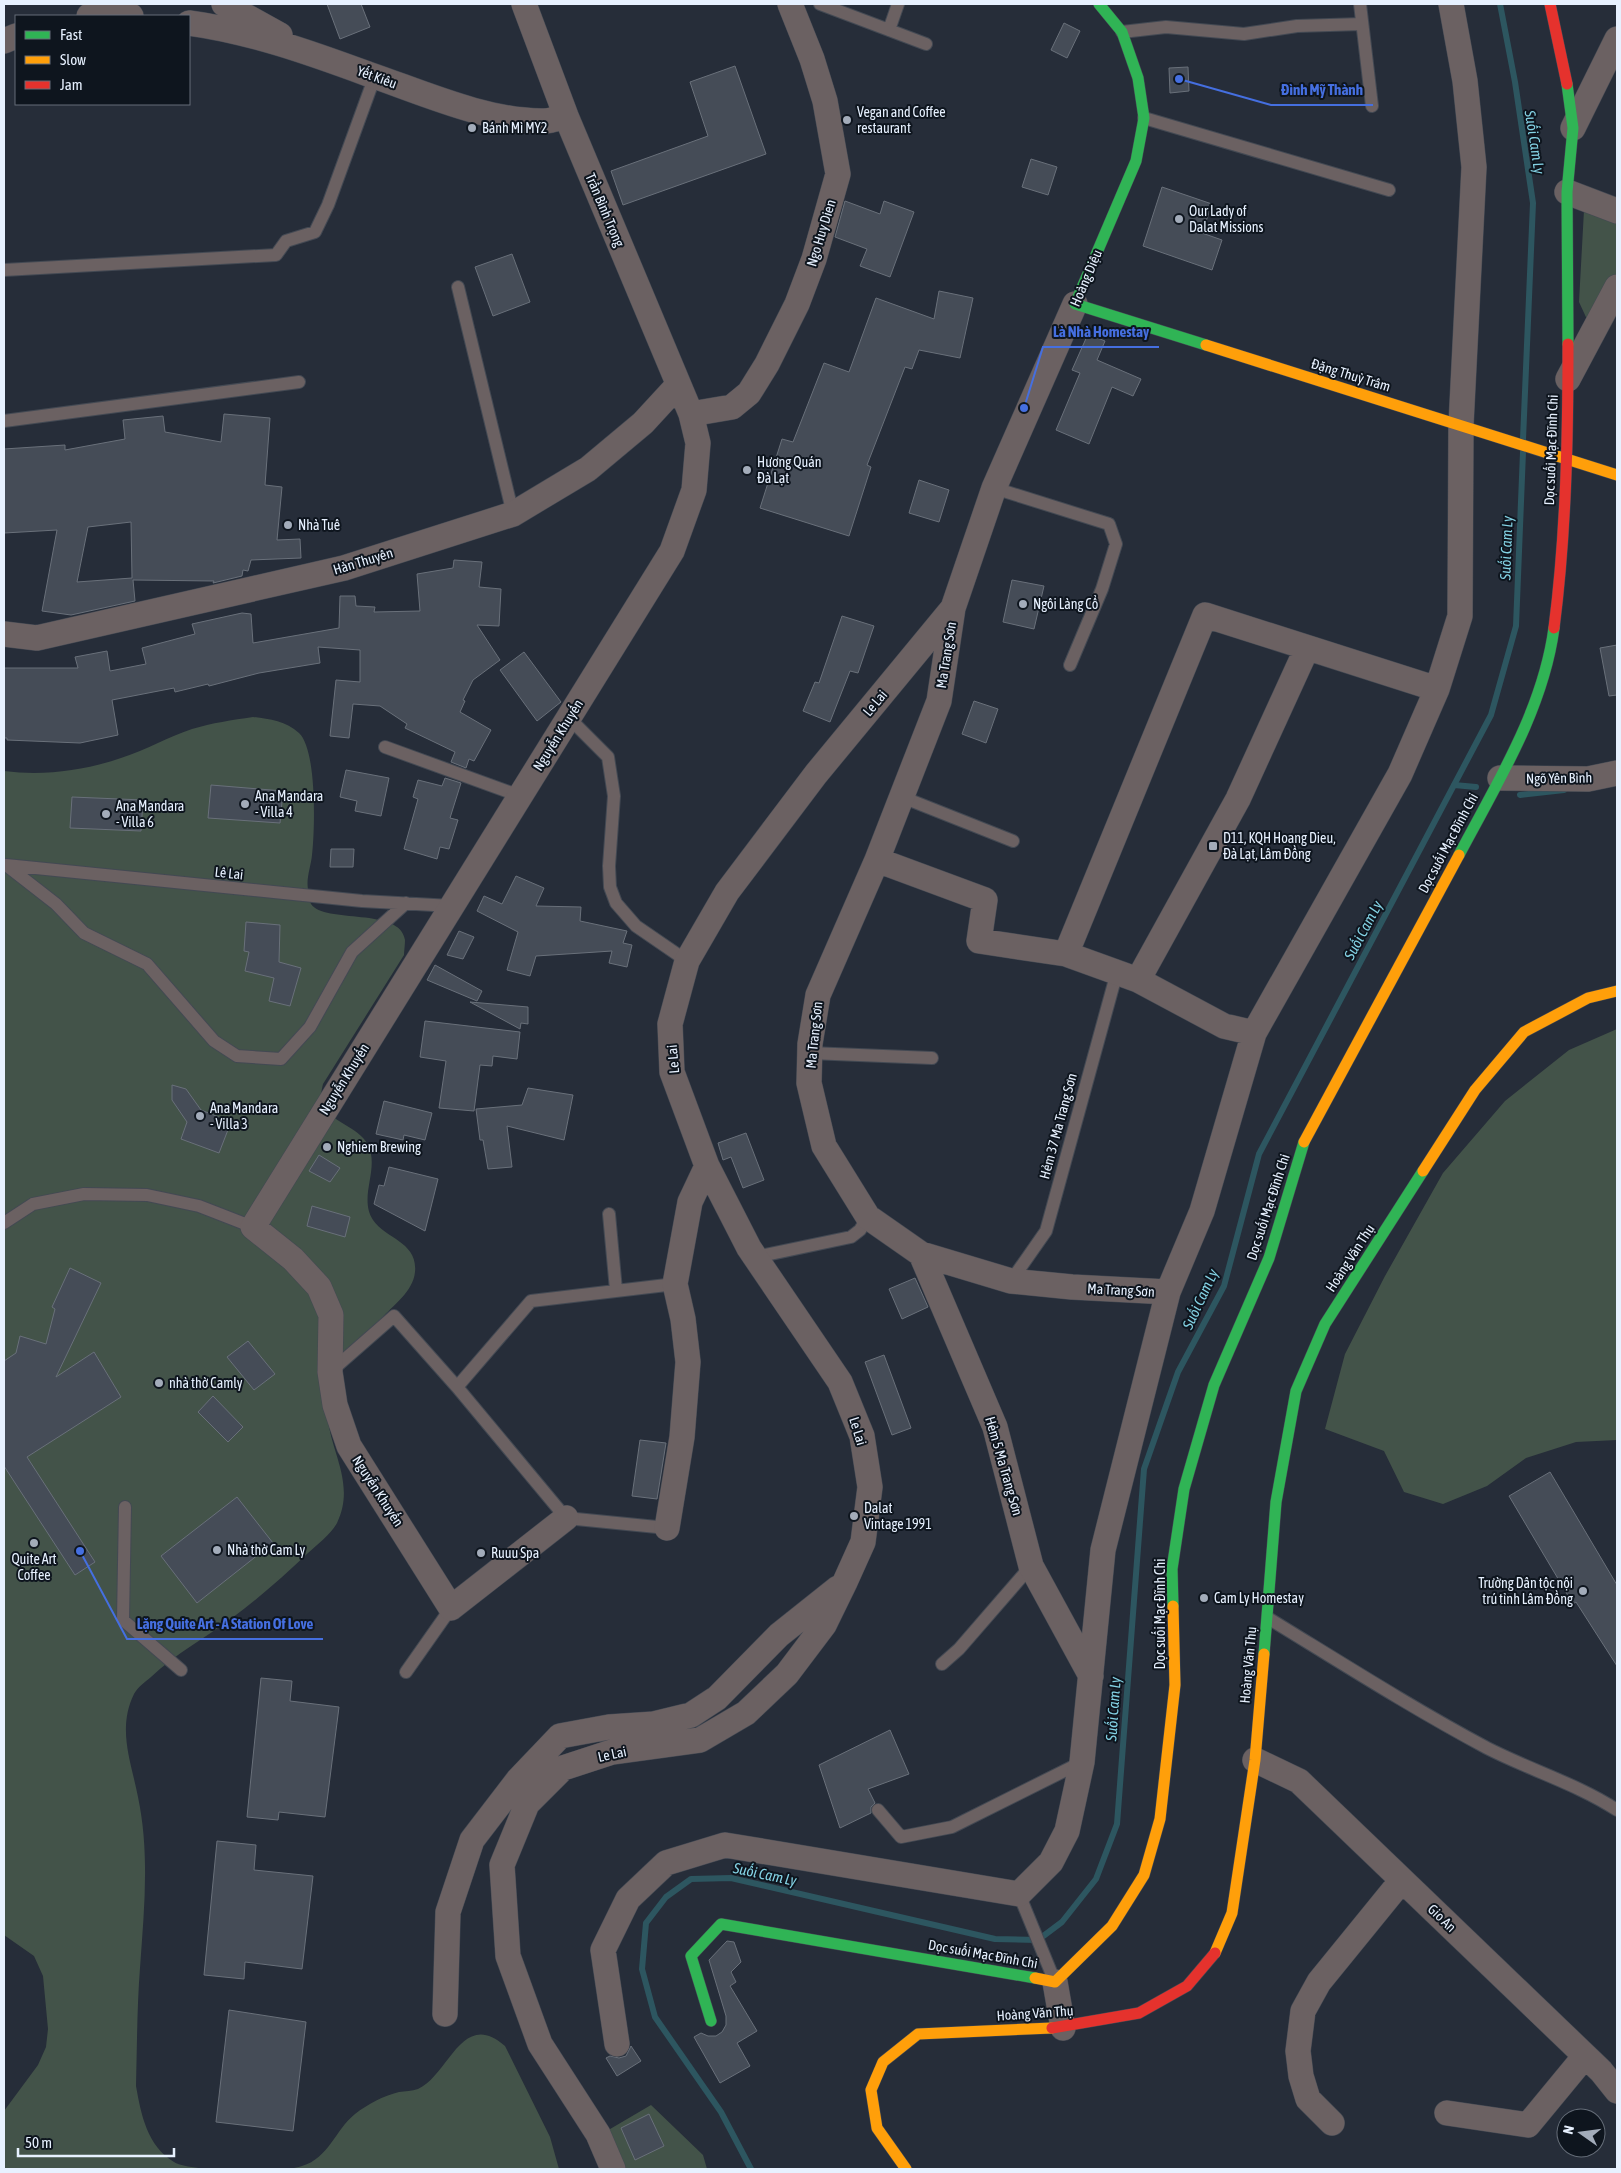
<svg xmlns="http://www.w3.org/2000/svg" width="1621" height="2173" font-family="'Asap Condensed',sans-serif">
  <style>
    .green { fill: #435349 }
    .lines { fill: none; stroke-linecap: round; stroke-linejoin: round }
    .stream { stroke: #2d5660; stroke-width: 6 }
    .building { fill: #454c57; stroke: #69707a; fill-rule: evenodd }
    .lane-casing { stroke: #434953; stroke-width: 14 }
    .street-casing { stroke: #434953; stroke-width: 26 }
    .fast-casing { stroke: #434953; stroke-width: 12 }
    .slow-casing { stroke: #434953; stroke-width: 12 }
    .jam-casing { stroke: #434953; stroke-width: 12 }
    .lane { stroke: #6b6162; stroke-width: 12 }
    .street { stroke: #6b6162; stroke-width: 25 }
    .fast { stroke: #30b455; stroke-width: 11 }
    .slow { stroke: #ff9f0a; stroke-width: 11 }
    .jam { stroke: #e5322d; stroke-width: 11 }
    .poi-dot { fill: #a3acba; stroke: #0e151e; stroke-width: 2 }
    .labels { text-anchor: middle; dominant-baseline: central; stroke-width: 4; stroke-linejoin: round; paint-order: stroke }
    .street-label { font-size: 14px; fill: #e7f1ff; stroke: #0e151e }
    .poi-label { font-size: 14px; fill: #e7f1ff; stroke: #0e151e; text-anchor: start }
    .water-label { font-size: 15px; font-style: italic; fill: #84d3e5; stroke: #0e151e }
    .leader { fill: none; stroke: #456fe0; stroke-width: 2 }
    .callout-dot { fill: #456fe0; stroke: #0e151e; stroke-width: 2 }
    .callout-label { font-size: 15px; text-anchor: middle; font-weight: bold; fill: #456fe0; stroke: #0e151e; stroke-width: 4; stroke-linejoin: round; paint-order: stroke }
  </style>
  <rect width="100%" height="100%" fill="#262d39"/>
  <!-- green -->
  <path class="green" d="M1584,210L1617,221V273L1591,328L1579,302Z
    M253,717C269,719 286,721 299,733C317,750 315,829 312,855C311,866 306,878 308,889C308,893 309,900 311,904C324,924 401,907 405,940C405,945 404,951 404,955L323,1084C322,1088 320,1097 322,1101C327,1122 359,1126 368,1145C380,1169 358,1197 373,1220C386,1239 418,1242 415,1272C413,1292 393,1305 381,1319C365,1337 340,1363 332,1386C313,1435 361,1473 337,1523C331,1534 318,1544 308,1553C284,1576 259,1598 232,1618C205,1638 175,1654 151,1677C145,1682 138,1687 134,1694C117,1729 131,1761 138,1797C150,1854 144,1911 140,1968C137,2007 137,2047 136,2086C141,2114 147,2146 174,2162C188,2170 224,2169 241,2169C259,2169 285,2172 302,2166C329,2158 335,2130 355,2114C368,2104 383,2096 399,2092C405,2091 412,2091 418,2089C449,2075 462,2008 505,2046L550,2137L559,2169H4V2111L38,2065L46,2047L48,2029L43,1976L34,1956L4,1935V771C43,776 83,771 121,758C146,750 168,737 192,729C212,723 232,720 253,717Z
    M1617,1029V1440L1576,1442L1526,1458L1487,1486L1443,1504L1404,1492L1384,1451L1325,1429L1345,1354L1385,1276L1443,1173L1505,1101L1569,1050Z
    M651,2105L703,2155L707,2169H618L605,2132Z"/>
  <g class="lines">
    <!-- stream -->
    <path class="stream" d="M1500,4L1515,82L1533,203L1523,439
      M1454,785L1476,787
      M1520,795L1564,790
      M751,2169L721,2112L655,2017L642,1969L646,1923L666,1897L691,1879L731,1878L995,1939L1038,1940L1062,1922L1096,1879L1117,1824L1144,1469L1178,1372L1224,1286L1259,1154L1491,715L1516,626L1523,452"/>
  </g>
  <!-- building -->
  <path class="building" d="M327,4H361L370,27L340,39Z
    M1064,23L1080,31L1067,58L1051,50Z
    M735,66L766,154L623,205L611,171L708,136L690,82Z
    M1188,67L1189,91L1170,93L1169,68Z
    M1031,159L1057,167L1048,195L1022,187Z
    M1162,187L1212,204L1202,233L1222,240L1212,270L1143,246Z
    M845,201L880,214L884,201L914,212L890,277L860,266L867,249L835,237Z
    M512,254L530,302L493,316L475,267Z
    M939,291L973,298L960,358L919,350L912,369L905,367L867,465L871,467L849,536L760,508L782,439L793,442L824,363L849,372L876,298L934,319Z
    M1088,334L1105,341L1097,360L1141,379L1133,396L1112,387L1089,444L1056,430L1080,373L1072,370Z
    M224,414L270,418L265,485L282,487L277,540L300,539L301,558L251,560L248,571L243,570L242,576L213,583L214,581L133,580L135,601L71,615L42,611L57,530L4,533V449L65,445V450L125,439L123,420L163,416L165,432L221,442ZM131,522L132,578L77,582L88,527Z
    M919,480L949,490L939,522L909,513Z
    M454,560L482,562L479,587L501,589L499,626L477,625L500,660L473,680L463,700L465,701L460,712L491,730L474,761L469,759L466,768L451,762L455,752L405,728L407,724L380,706L353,704L349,738L330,736L336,680L360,682V650L318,647L320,663L259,673L209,686L208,684L175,692L174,688L112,700L118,735L80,743L7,740V738H4V668H78L75,657L107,651L110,671L146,664L142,648L195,634L192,624L242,613L251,614L253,643L339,628L340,596H355L356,606L375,607L374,612L420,611L417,574L453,568Z
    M1012,580L1044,586L1034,629L1003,622Z
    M842,616L874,626L858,673L850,671L830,722L803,711L815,682L819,683Z
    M1617,645V695L1609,696L1600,648Z
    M524,652L561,702L537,721L500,670Z
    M974,701L998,709L986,743L962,734Z
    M346,770L389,778L381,816L355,811L357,801L340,797Z
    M445,778L461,783L450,818L458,820L449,849L440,847L437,859L404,849L418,799L413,797L418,780L442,786Z
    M211,785L283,791L280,823L208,818Z
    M72,797L143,800L141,831L70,828Z
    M331,849H354L353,867H330Z
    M516,876L544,888L536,906L581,907L580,921L627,931L623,943L632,945L627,967L609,963L612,951L536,956L530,976L507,970L518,932L477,911L484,896L502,904Z
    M246,922L280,925L279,962L301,968L290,1006L269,1001L274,978L245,971L249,952L244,951Z
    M459,931L474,937L463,959L447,955Z
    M435,965L482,991L477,1001L427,980Z
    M470,1002L528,1007V1024L521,1023L520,1029Z
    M425,1021L520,1032L517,1059L493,1056L492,1066L480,1065L474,1111L439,1108L446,1061L420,1057Z
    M172,1085L186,1089L201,1110L231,1122L219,1153L181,1139L187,1122L172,1100Z
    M528,1088L573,1095L564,1140L507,1126L512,1167L488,1169L483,1140H480L476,1109L522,1105Z
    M384,1101L432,1113L425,1140L404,1135L403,1140L376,1134Z
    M746,1133L764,1180L743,1188L731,1157L723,1160L718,1143Z
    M319,1155L340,1168L330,1182L309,1171Z
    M389,1167L438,1179L425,1231L374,1204L379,1185L384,1186Z
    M312,1206L350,1217L345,1237L307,1226Z
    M70,1268L101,1283L56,1377L94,1352L121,1397L27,1457L95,1562L75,1575L4,1466V1361L16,1353L20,1336L46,1344L55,1309L52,1307Z
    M915,1278L928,1307L902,1319L889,1289Z
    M248,1341L275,1374L254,1390L227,1357Z
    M884,1355L911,1428L892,1435L865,1362Z
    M213,1396L243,1427L228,1442L198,1412Z
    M640,1440L666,1443L657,1499L632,1496Z
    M1550,1472L1617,1585V1666L1576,1602L1573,1604L1509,1496Z
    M237,1497L273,1543L197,1603L161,1556Z
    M261,1678L292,1681L290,1701L339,1707L325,1817L279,1812L278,1820L247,1817Z
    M890,1730L909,1774L868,1789L875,1803L871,1807V1813L840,1828L819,1765Z
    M217,1841L256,1845L254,1870L313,1876L302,1969L245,1962L244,1979L204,1975Z
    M727,1941L734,1942L741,1962L731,1972L736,1982L730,1986L757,2031L737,2043L750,2066L720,2083L694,2037L701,2033L708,2036H716L722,2032L726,2025V2016L709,1960Z
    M229,2010L306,2022L293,2131L216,2122Z
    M631,2046L641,2061L617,2076L606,2058L610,2056L619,2058L626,2056Z
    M649,2114L664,2146L635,2160L621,2128Z"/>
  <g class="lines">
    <defs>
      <path id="lane" d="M820,4L926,44
        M1360,4L1372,106
        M889,30L898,4
        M1122,32L1166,27L1244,34L1297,26L1362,24
        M1144,118L1389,190
        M4,270L276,255L286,241L315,232L328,205L375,76
        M458,287L513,514
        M4,421L299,382
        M994,488L1109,524L1116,544L1102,589L1070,665
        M569,718L608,757L614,796L609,866L610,887L616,903L636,926L687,961
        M385,747L520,796
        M902,797L1013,841
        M6,865L56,904L84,933L147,964L214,1041L237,1056L281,1059L310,1027L352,952L406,903
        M6,865L362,901L452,906
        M810,1053L932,1058
        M609,1214L616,1290
        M4,1223L33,1204L84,1194L147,1195L199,1206L253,1227
        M756,1257L851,1237L860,1230L868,1217
        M1011,1281L1046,1231L1117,972
        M330,1372L394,1316L457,1387L566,1518L667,1528
        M457,1387L531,1301L675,1284
        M125,1507L123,1620L181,1670
        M1268,1618C1340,1662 1412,1708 1487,1748C1530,1770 1577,1784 1617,1810
        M942,1664L959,1649L1031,1566
        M406,1672L451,1608
        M878,1810L901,1837L952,1827L1082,1762
        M1019,1894L1055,1982"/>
      <path id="street" d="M224,4L280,35
        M524,4L566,116L691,414L698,443L694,490L672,551L253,1227L293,1259L319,1287L331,1315L330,1372L335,1405L349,1446L451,1608L566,1518
        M89,16L114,14L131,16
        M189,23C249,31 311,53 368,74C421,92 487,122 544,121C551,121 559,118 566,116
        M4,41L16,36
        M1573,128L1617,39
        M1567,192L1617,211
        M1075,304L994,488L953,608L939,701L877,860L818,995L810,1044L809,1083L824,1146L868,1217L921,1254L1011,1281L1072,1287L1168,1292
        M1568,379L1617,287
        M691,414L732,407L749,393L767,364L797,304L814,259L838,174L825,101L812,59L790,4
        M4,634L37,638L344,568L513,514L588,469L643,423L678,385
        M1500,778L1588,779L1617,773
        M877,860L985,900L979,941L1066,954
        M1138,980L1238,799L1307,648
        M1254,1033L1224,1026L1138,980L1066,954L1205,615L1437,689
        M921,1254L995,1427L1031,1566L1091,1676
        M667,1528L682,1437L688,1362L683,1319L675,1284L690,1202L707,1166
        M1255,1760L1299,1781L1601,2071L1617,2091
        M1055,1982L1063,2028
        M445,2014L448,1912L472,1840L518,1780L560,1736L609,1727L654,1724L691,1715L717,1698L779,1635L838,1588
        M617,2044L603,1950L628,1899L666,1863L725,1845L1019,1894L1051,1862L1067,1831L1082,1762L1103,1550L1168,1292L1202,1211L1254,1033L1400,774L1437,689L1460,616L1461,425L1474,167L1465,81L1451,4
        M1447,2113L1528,2125L1585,2056
        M1332,2123L1308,2099L1301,2076L1298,2051L1303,2011L1319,1982L1402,1880
        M613,2169L598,2134L540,2044L508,1956L502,1865L527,1804L563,1768L612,1752L700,1740L746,1713L787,1674L824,1625L845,1582L863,1542L870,1487L862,1436L840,1382L749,1248L707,1166L672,1072L670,1024L687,961L727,892L816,774L953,608"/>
      <path id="fast" d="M1099,4L1122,32L1138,78L1144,118L1136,161L1075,304L1206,345
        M1567,84L1573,128L1567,192L1568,344
        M1459,855C1497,783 1543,710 1554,628
        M1173,1606L1172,1569L1184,1489L1214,1385L1269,1258L1304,1142
        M1264,1654L1276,1502L1296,1391L1325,1324L1423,1171
        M711,2021L691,1956L721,1924L1035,1978"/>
      <path id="slow" d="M1206,345L1617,475
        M1304,1142L1459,855
        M1423,1171L1475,1090L1524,1032L1588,998L1617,991
        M1215,1953L1232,1913L1255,1760L1264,1654
        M1035,1978L1055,1982L1112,1926L1144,1875L1160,1819L1175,1685L1173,1606
        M906,2169L877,2128L871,2090L883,2062L918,2034L1052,2028"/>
      <path id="jam" d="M1550,4L1567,84
        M1554,628C1566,535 1568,438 1568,344
        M1052,2028L1139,2013L1187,1986L1215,1953"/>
    </defs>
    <!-- lane casing -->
    <use href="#lane" class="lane-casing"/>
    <!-- street casing -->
    <use href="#street" class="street-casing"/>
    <!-- fast casing -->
    <use href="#fast" class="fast-casing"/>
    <!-- slow casing -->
    <use href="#slow" class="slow-casing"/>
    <!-- jam casing -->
    <use href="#jam" class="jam-casing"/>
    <!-- lane -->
    <use href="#lane" class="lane"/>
    <!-- street -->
    <use href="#street" class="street"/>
    <!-- fast -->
    <use href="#fast" class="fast"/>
    <!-- slow -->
    <use href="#slow" class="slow"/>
    <!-- jam -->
    <use href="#jam" class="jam"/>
  </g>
  <!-- markers -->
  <g class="poi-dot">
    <circle cx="847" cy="120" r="5"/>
    <circle cx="472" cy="128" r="5"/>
    <circle cx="1179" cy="219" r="5"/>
    <circle cx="747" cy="470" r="5"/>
    <circle cx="288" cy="525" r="5"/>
    <circle cx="1023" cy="604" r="5"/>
    <circle cx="245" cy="804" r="5"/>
    <circle cx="106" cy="814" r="5"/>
    <rect x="1208" y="841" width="10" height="10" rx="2.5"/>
    <circle cx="200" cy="1116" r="5"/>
    <circle cx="327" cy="1147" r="5"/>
    <circle cx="159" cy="1383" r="5"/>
    <circle cx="854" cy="1516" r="5"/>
    <circle cx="34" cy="1543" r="5"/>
    <circle cx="217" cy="1550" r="5"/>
    <circle cx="481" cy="1553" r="5"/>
    <circle cx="1583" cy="1591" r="5"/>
    <circle cx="1204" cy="1598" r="5"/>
  </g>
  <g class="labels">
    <!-- street labels -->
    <g class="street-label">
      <text transform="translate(377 77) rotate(20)">Yết Kiêu</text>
      <text transform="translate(605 210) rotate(67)">Trần Bình Trọng</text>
      <text transform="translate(821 233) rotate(-73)">Ngo Huy Dien</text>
      <text transform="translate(1086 278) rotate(-67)">Hoàng Diệu</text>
      <text transform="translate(1351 375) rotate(17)">Đặng Thuỳ Trâm</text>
      <text transform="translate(1551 450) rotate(-88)">Dọc suối Mạc Đĩnh Chi</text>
      <text transform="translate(363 561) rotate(-17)">Hàn Thuyên</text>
      <text transform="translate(946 655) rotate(-81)">Ma Trang Sơn</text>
      <text transform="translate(875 703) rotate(-50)">Le Lai</text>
      <text transform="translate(558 735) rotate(-58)">Nguyễn Khuyến</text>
      <text transform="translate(1559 778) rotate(-1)">Ngõ Yên Bình</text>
      <text transform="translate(1448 843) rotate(-62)">Dọc suối Mạc Đĩnh Chi</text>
      <text transform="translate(229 873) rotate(6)">Lê Lai</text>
      <text transform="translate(814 1035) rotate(-84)">Ma Trang Sơn</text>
      <text transform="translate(673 1059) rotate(-95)">Le Lai</text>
      <text transform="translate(344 1079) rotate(-58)">Nguyễn Khuyến</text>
      <text transform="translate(1058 1126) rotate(-75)">Hẻm 37 Ma Trang Sơn</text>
      <text transform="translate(1268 1207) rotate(-72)">Dọc suối Mạc Đĩnh Chi</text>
      <text transform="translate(1350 1258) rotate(-57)">Hoàng Văn Thụ</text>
      <text transform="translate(1121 1290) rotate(3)">Ma Trang Sơn</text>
      <text transform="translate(858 1431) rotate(73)">Le Lai</text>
      <text transform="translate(1004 1466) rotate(74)">Hẻm 5 Ma Trang Sơn</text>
      <text transform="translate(378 1491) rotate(57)">Nguyễn Khuyến</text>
      <text transform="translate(1160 1614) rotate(-90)">Dọc suối Mạc Đĩnh Chi</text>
      <text transform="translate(1248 1665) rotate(-85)">Hoàng Văn Thụ</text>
      <text transform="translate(612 1754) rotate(-12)">Le Lai</text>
      <text transform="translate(1442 1918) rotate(44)">Gio An</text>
      <text transform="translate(983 1954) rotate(10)">Dọc suối Mạc Đĩnh Chi</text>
      <text transform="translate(1035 2013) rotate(-4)">Hoàng Văn Thụ</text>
    </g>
    <!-- poi labels -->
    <g class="poi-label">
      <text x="857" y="112">Vegan and Coffee<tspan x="857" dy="16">restaurant</tspan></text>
      <text x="482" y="128">Bánh Mì MY2</text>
      <text x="1189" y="211">Our Lady of<tspan x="1189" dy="16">Dalat Missions</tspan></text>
      <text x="757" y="462">Hương Quán<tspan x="757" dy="16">Đà Lạt</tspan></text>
      <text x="298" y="525">Nhà Tuê</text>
      <text x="1033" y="604">Ngôi Làng Cổ</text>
      <text x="255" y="796">Ana Mandara<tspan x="255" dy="16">- Villa 4</tspan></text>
      <text x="116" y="806">Ana Mandara<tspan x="116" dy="16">- Villa 6</tspan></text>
      <text x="1223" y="838">D11, KQH Hoang Dieu,<tspan x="1223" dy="16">Đà Lạt, Lâm Đồng</tspan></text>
      <text x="210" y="1108">Ana Mandara<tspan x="210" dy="16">- Villa 3</tspan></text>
      <text x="337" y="1147">Nghiem Brewing</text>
      <text x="169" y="1383">nhà thờ Camly</text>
      <text x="864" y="1508">Dalat<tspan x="864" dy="16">Vintage 1991</tspan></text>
      <text x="227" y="1550">Nhà thờ Cam Ly</text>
      <text x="491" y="1553">Ruuu Spa</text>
      <text x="34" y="1559" text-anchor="middle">Quite Art<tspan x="34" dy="16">Coffee</tspan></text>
      <text x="1573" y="1583" text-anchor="end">Trường Dân tộc nội<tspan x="1573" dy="16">trú tỉnh Lâm Đồng</tspan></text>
      <text x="1214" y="1598">Cam Ly Homestay</text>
    </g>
    <!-- water labels -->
    <g class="water-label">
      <text transform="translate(1535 142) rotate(81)">Suối Cam Ly</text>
      <text transform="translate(1506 548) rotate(-88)">Suối Cam Ly</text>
      <text transform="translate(1363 930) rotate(-62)">Suối Cam Ly</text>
      <text transform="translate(1200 1299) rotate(-65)">Suối Cam Ly</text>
      <text transform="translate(1113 1709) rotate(-86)">Suối Cam Ly</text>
      <text transform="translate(765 1874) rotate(12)">Suối Cam Ly</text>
    </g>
  </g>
  <!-- callouts -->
  <path class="leader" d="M1179 79L1271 105H1373M1024 408L1043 347H1159M80 1551L127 1639H323"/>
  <g class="callout-dot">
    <circle cx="1179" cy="79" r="5"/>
    <circle cx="1024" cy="408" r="5"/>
    <circle cx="80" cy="1551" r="5"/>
  </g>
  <g class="callout-label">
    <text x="1322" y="95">Đình Mỹ Thành</text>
    <text x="1101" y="337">Là Nhà Homestay</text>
    <text x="225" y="1629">Lặng Quite Art - A Station Of Love</text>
  </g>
  <!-- border -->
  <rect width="1621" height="2173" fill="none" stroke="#e7f1ff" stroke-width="10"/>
  <!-- legend -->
  <rect x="15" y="15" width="175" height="90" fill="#0e151e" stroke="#656d78"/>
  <rect x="25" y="31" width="25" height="8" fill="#30b455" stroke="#656d78"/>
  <text x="60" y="40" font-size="15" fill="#e7f1ff">Fast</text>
  <rect x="25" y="56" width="25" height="8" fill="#ff9f0a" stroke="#656d78"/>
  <text x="60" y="65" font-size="15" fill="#e7f1ff">Slow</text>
  <rect x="25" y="81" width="25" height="8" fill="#e5322d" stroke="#656d78"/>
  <text x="60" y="90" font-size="15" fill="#e7f1ff">Jam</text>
  <!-- north arrow -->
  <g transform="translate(1581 2133) rotate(284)"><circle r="24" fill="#0e151e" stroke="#656d78"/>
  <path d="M0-4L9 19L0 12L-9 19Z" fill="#a3acba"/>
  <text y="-8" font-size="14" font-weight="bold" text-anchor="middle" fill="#e7f1ff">N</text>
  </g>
  <!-- scale -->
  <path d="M18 2148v8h156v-8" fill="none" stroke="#e7f1ff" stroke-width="2.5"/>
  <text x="25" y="2148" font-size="15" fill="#e7f1ff" stroke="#0e151e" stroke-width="4" paint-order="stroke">50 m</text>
</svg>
